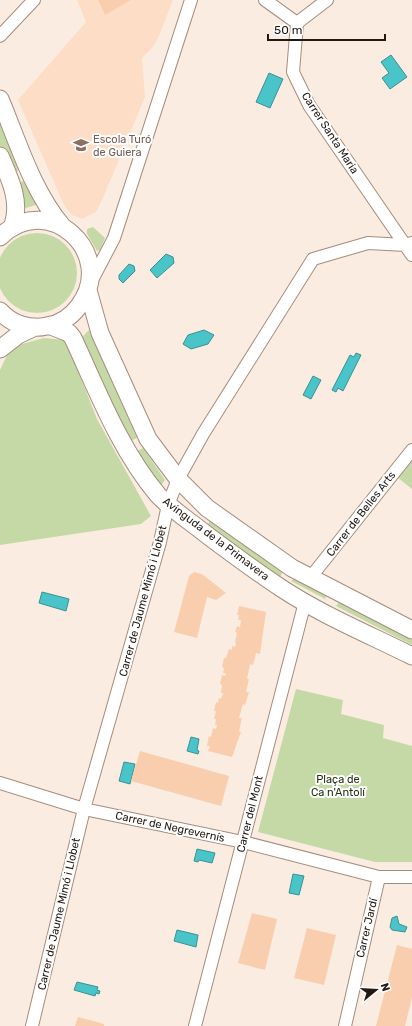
<svg xmlns="http://www.w3.org/2000/svg" width="412" height="1026" font-family="Rubik,sans-serif">
  <style>
    .built { fill: #fdddc5 }
    .green { fill: #c5d9a6 }
    .water { fill: #49c4c8; stroke: #3d9091 }
    .building { fill: #f9ceae }
    .lines { fill: none; stroke-linecap: round; stroke-linejoin: round }
    .street-casing { stroke: #a58d7c; stroke-width: 14 }
    .secondary-casing { stroke: #a58d7c; stroke-width: 19 }
    .street { stroke: #fff; stroke-width: 12 }
    .secondary { stroke: #fff; stroke-width: 17 }
    .labels { text-anchor: middle; dominant-baseline: central; stroke-width: 4; stroke-linejoin: round; paint-order: stroke }
    .street-label { font-size: 11px; fill: #211812; stroke: #fff }
    .education-label { font-size: 11px; fill: #785e54; stroke: #fff; text-anchor: start }
    .park-label { font-size: 11px; fill: #25300f; stroke: #fff }
  </style>
  <rect width="100%" height="100%" fill="#fbece1"/>
  <!-- built -->
  <path class="built" d="M77,0H173L159,36L153,47L142,58L145,97L102,200L96,212L82,219L72,215L64,205L18,100L86,22Z"/>
  <!-- green -->
  <path class="green" d="M0,123L23,169L10,173L0,149Z
    M26,180L36,205L22,209L17,184Z
    M93,227L105,238L100,250L97,251L87,234V229Z
    M-3 273a40 40 0 1 1 80 0a40 40 0 1 1-80 0Z
    M89,330L137,438L128,442L80,339Z
    M44,338L66,340L97,419L151,516L141,524L0,545V370L8,353L22,344Z
    M143,448L165,480L162,484H159L136,452Z
    M412,459V489L397,477Z
    M210,520L283,571L280,577L207,526Z
    M294,578L327,594L325,599L291,581Z
    M339,602L412,640V645L336,606Z
    M296,689L343,700L341,714L384,725L383,738L412,746V862H375L258,832Z"/>
  <!-- water -->
  <path class="water" d="M391,55L407,77L390,89L382,78L389,73L381,62Z
    M269,73L283,79L270,108L256,102Z
    M166,254L173,257L174,263L157,278L150,270Z
    M129,264L134,266L135,271L123,283L119,279V275Z
    M204,330L214,335L208,344L191,349L183,344L188,335Z
    M356,353L361,355L343,391L338,388L336,392L332,390L350,355L354,357Z
    M313,376L321,380L311,399L303,395Z
    M42,592L69,599L66,611L39,603Z
    M191,737L199,739L197,750L199,751L198,754L187,751Z
    M124,762L135,764L130,784L119,781Z
    M197,849L215,853L212,863L199,860L198,862L194,861Z
    M293,874L304,876L299,895L289,893Z
    M397,916L399,924L407,927L405,932L392,930L390,927L392,918Z
    M177,930L198,935L196,947L174,941Z
    M77,982L98,987L97,990L100,991L99,994L96,993L95,996L74,990Z"/>
  <!-- building -->
  <path class="building" d="M98,0H131L105,15Z
    M194,572L202,574L226,593L216,600L207,597L197,638L174,632L189,576Z
    M239,606L266,612L260,654L256,653L253,665L250,664L247,679H249L246,692H249L245,705L243,704L239,718H242L239,731L241,732L232,757L208,751L210,746H207L209,736L211,737L213,728L216,729L217,725H215L216,719H214L216,711H214L216,702L218,703L219,698L221,699L223,693H221L222,685L220,684L222,675L225,676L226,673H223L224,668L222,667L224,658H226L229,649L232,650V646L235,647L236,643L235,642L237,633L235,632L237,626L240,627L241,620H238L239,615H237Z
    M140,751L229,776L221,806L131,781Z
    M252,913L277,919L265,970L238,963Z
    M307,928L336,935L324,985L294,978Z
    M397,945L412,949V997L405,1026H376Z
    M78,1017L104,1024V1026H75Z"/>
  <g class="lines">
    <defs>
      <path id="street" d="M265,0L297,23
        M327,0L297,23L293,72L309,105L412,255
        M0,36L34,0
        M91,282L114,238L191,0
        M310,578L412,450
        M0,783L84,809L243,842L379,877H412
        M32,1026L84,809L160,542L168,505L178,479L203,434L313,259L368,243L406,245L412,243
        M195,1026L305,602
        M345,1026L379,877"/>
      <path id="secondary" d="M0,99C18,142 32,190 62,226
        M0,156C10,179 21,201 13,225
        M0,237C48,189 118,254 79,306C71,317 60,324 47,326C30,330 11,324 0,311
        M88,290L100,333L148,439L178,479L207,508L292,568L412,630
        M51,326L69,333L73,338C98,392 120,450 158,495C172,510 191,522 207,535C231,553 255,571 281,588C322,615 368,634 412,656
        M0,349L18,335L35,327"/>
    </defs>
    <!-- street casing -->
    <use href="#street" class="street-casing"/>
    <!-- secondary casing -->
    <use href="#secondary" class="secondary-casing"/>
    <!-- street -->
    <use href="#street" class="street"/>
    <!-- secondary -->
    <use href="#secondary" class="secondary"/>
  </g>
  <!-- icons -->
  <defs>
    <symbol id="school-bare" viewBox="-9 -9 18 18"><path d="M0-5L7-2L0 1L-7-2ZM-4 1L0 2.5L4 1V4Q0 6-4 4Z" fill="#8d6e63" stroke="#fff" stroke-width="2.5" paint-order="stroke"/></symbol>
  </defs>
  <g fill-rule="evenodd">
    <use href="#school-bare" x="70" y="134" width="22" height="22"/>
  </g>
  <g class="labels">
    <!-- street labels -->
    <g class="street-label">
      <text transform="translate(330 133) rotate(57)">Carrer Santa Maria</text>
      <text transform="translate(361 514) rotate(-52)">Carrer de Belles Arts</text>
      <text transform="translate(216 539) rotate(37)">Avinguda de la Primavera</text>
      <text transform="translate(143 601) rotate(-75)">Carrer de Jaume Mimó i Llobet</text>
      <text transform="translate(250 814) rotate(-76)">Carrer del Mont</text>
      <text transform="translate(170 827) rotate(12)">Carrer de Negrevernís</text>
      <text transform="translate(59 914) rotate(-77)">Carrer de Jaume Mimó i Llobet</text>
      <text transform="translate(367 928) rotate(-77)">Carrer Jardí</text>
    </g>
    <!-- education labels -->
    <g class="education-label">
      <text x="93" y="139">Escola Turó<tspan x="93" dy="13">de Guiera</tspan></text>
    </g>
    <!-- park labels -->
    <g class="park-label">
      <text x="338" y="779">Plaça de<tspan x="338" dy="13">Ca n'Antolí</tspan></text>
    </g>
  </g>
  <!-- north arrow -->
  <g transform="translate(376 990) rotate(72)" stroke="#ffffff" stroke-width="3" paint-order="stroke">
  <path d="M0-3L7 15L0 10L-7 15Z" fill="#211812"/>
  <text y="-6" font-size="11" font-weight="bold" text-anchor="middle" fill="#211812">N</text>
  </g>
  <!-- scale -->
  <path d="M268 34v6h117v-6" fill="none" stroke="#211812" stroke-width="2"/>
  <text x="274" y="34" font-size="12" fill="#211812" stroke="#ffffff" stroke-width="3" paint-order="stroke">50 m</text>
</svg>
